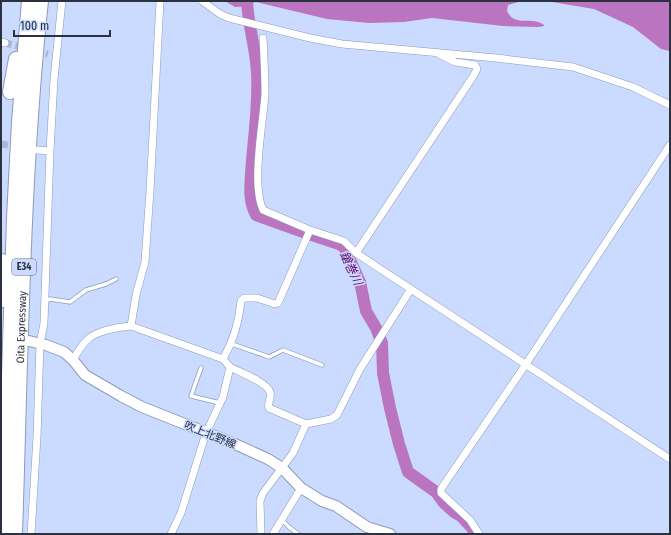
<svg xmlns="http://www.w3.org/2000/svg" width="671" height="535" font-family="'Fira Sans Condensed','Noto Sans JP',sans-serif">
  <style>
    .water { fill: #bb74bf }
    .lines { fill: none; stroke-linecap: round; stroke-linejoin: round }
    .river { stroke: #bb74bf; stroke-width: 12 }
    .street-tunnel { stroke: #aab9d9; stroke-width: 7; stroke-dasharray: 7 3.5; stroke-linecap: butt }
    .lane-casing { stroke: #8b9bbc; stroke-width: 5 }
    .street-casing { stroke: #8b9bbc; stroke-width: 8 }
    .secondary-casing { stroke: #8b9bbc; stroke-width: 12 }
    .highway-casing { stroke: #8b9bbc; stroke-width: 16 }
    .lane { stroke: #fff; stroke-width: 3.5 }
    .street { stroke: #fff; stroke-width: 7 }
    .secondary { stroke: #fff; stroke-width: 10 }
    .highway { stroke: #fff; stroke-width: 14 }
    .labels { text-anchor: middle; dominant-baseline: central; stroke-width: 3; stroke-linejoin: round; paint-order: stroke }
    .shield { fill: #cadbff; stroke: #5b6479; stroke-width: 1 }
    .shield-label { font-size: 10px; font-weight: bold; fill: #2b313f }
    .street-label { font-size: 11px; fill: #2b313f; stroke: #cadbff }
    .water-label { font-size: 12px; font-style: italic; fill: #620368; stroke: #cadbff }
  </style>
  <rect width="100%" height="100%" fill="#cadbff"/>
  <!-- water -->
  <path class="water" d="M225,1H522L508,5L507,11C515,28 532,15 544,25V26L538,27L503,26L432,18L404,22L369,23L327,19L256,2L253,3V6L235,7Z
    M546,1H670V51L661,49L633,27L594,9Z"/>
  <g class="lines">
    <!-- river -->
    <path class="river" d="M247,1C248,25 256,49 257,73C259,106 253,141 251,174C250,189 249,202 256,215L309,234L339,244L344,247L360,282L366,311L376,328L382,343L383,373L390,408L399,444L408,472L436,492L444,503L454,512L461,516L472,528L475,534"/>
    <!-- street-tunnel -->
    <path class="street-tunnel" d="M5,43L48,54
      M1,144L19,147"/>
    <defs>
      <path id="lane" d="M46,301L50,299L70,302L86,290L106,284L116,279
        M232,344L269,357L283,350L322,365
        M201,368L191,396L220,403
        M282,520L289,527L298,534"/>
      <path id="street" d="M160,1L150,191L145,262L136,295L131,326L223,359L230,367L223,397L206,433L181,513L171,534
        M202,1L220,14L229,18L310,38L342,44L496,58L573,67L633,87L670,105
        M263,38C264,57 265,76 265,94C263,123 251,185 263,210L310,230L344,241L356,253L670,459
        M1,42L5,43
        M37,150L50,151
        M356,253L474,75L477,69L475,65L455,62L439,54
        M223,359C234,340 239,322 241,301L244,298H257L275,304L278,303L310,230
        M73,360C77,353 81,346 86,341C94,331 119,327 131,326
        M230,367C239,372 267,382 270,392C272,398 267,402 269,408L306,424
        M31,534L37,437L40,344L44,323L50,151L54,79L62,1
        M261,534L260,501L263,493L293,453L306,424L331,419L337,415L360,369L411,289
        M273,534L301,488
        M479,534L470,520L441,493V489L526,364L670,145"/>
      <path id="secondary" d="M29,341L46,345L64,352L73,360L85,375L121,396L142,407L235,444L268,459L282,468L301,488L322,501L336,506L367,527L390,534"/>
      <g id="highway">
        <path d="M10,92L16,59"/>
        <path d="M2,261L3,300"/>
        <path d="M4,534L14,218L19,122L29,1"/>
        <path id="s1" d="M15,534C21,356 22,178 41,1"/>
      </g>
    </defs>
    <!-- lane casing -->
    <use href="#lane" class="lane-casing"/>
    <!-- street casing -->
    <use href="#street" class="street-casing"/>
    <!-- secondary casing -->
    <use href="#secondary" class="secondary-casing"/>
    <!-- highway casing -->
    <use href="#highway" class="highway-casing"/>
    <!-- lane -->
    <use href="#lane" class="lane"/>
    <!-- street -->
    <use href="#street" class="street"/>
    <!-- secondary -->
    <use href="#secondary" class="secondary"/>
    <!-- highway -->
    <use href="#highway" class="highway"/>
  </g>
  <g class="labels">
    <!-- shield labels -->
    <rect class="shield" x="12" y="259" width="24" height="16" rx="3"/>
    <g class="shield-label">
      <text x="24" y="267">E34</text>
    </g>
    <!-- street labels -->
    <g class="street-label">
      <text stroke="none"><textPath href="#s1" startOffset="207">Oita Expressway</textPath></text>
      <text transform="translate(210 435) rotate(22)">吹上北野線</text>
    </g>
    <!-- water labels -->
    <g class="water-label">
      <text transform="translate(351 268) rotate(65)">鎗巻川</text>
    </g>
  </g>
  <!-- border -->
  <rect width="671" height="535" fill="none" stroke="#2b313f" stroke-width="4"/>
  <!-- scale -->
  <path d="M14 30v6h96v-6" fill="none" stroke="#2b313f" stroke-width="2"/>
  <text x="20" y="30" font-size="12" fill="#2b313f" stroke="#cadbff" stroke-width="3" paint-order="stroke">100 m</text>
</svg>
